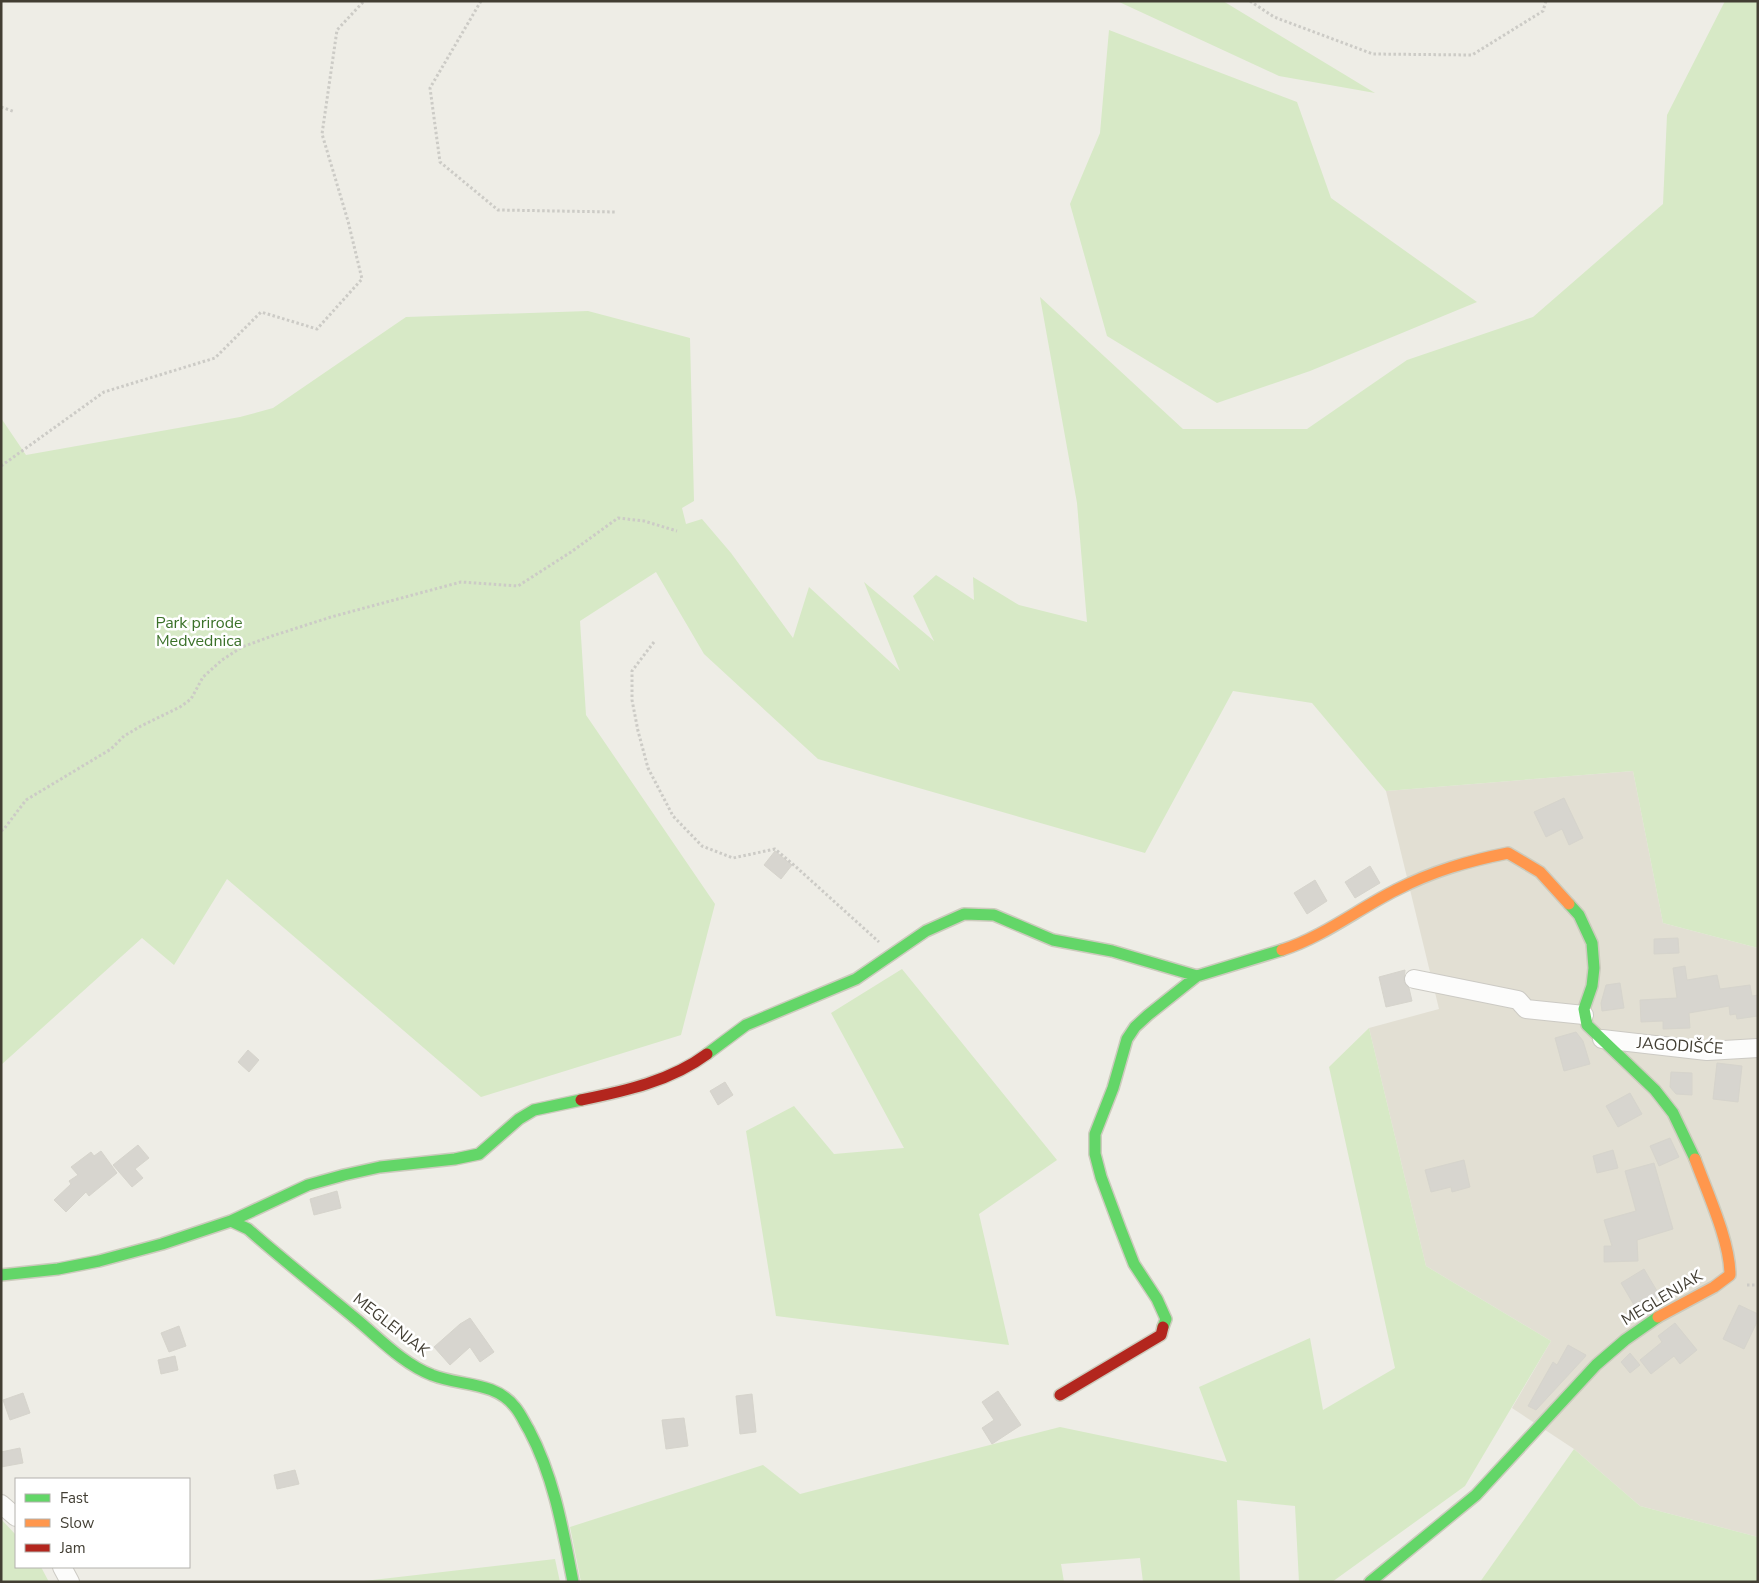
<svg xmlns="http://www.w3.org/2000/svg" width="1759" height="1583" font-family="'Nunito Sans',sans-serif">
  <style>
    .residential { fill: #e2dfd3 }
    .green { fill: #d7e9c6 }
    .building { fill: #d7d5cf; stroke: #d6d4cc }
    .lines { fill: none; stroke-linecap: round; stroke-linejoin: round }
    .street-casing { stroke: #cccac4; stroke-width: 20 }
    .fast-casing { stroke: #cccbbd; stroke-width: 14 }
    .slow-casing { stroke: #cccbbd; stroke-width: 14 }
    .jam-casing { stroke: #cccbbd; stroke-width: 14 }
    .path { stroke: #cccbc6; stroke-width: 3; stroke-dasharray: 2.5 2.5; stroke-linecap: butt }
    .street { stroke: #fcfcfb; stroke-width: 18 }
    .fast { stroke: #63d668; stroke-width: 11 }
    .slow { stroke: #ff974d; stroke-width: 11 }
    .jam { stroke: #b3261e; stroke-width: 11 }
    .labels { text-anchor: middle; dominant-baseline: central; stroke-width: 5; stroke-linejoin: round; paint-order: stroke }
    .park-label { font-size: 16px; fill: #3b7129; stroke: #fff }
    .street-label { font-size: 16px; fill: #423e33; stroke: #fff }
  </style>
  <rect width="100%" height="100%" fill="#eeede6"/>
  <!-- residential -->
  <path class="residential" d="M1633,771L1663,923L1758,948V1537L1640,1506L1574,1449L1512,1408L1551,1341L1426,1266L1369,1028L1439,1009L1386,791Z"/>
  <!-- green -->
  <path class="green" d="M1117,1H1223L1375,93L1279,76Z
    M1725,1H1758V948L1663,923L1633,771L1386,791L1312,703L1233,691L1145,853L818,759L704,654L656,572L580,621L586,715L715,904L681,1035L481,1097L227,879L174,965L142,938L1,1065V418L26,455L240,417L273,408L406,317L588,311L690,338L694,501L682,508L686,524L702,519L731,553L793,638L809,587L900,671L864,582L934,641L913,596L936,575L974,600L973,577L1019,605L1087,622L1077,503L1040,297L1183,429H1307L1407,360L1533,317L1663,204L1667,115Z
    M1109,30L1297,102L1331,198L1477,302L1310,371L1217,403L1107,336L1070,204L1100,133Z
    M902,969L1057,1160L979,1214L1009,1345L776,1316L746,1131L794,1106L834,1154L904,1148L831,1013Z
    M1369,1028L1426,1266L1551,1341L1465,1486L1332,1582H1299L1295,1506L1237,1500L1240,1582H1143L1140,1558L1061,1564L1064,1582H581L570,1527L763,1465L800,1494L1060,1427L1227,1462L1199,1387L1310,1338L1323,1410L1395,1368L1329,1067Z
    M1574,1449L1640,1506L1758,1537V1582H1480Z
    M1,1519L16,1535V1567H41L49,1582H1Z
    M555,1559L560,1582L364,1581Z"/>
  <!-- building -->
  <path class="building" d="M1564,798L1583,838L1569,845L1562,829L1546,837L1534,812Z
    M775,851L792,865L781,879L764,865Z
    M1370,866L1380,883L1355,898L1345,882Z
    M1315,880L1327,901L1307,914L1294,893Z
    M1678,938L1679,953L1654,954V939Z
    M1685,966L1687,980L1717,975L1720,989L1750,985L1752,996L1758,995V1016L1737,1019L1736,1014L1730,1015L1729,1006L1689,1013L1690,1028L1663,1029V1021L1641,1022L1640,1000L1677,998L1673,968Z
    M1405,970L1404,982L1409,988L1412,1001L1386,1007L1379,977Z
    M1620,983L1624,1008L1602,1011L1601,1003L1606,985Z
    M1576,1032L1583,1041L1590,1064L1564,1071L1555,1038Z
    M248,1050L259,1060L249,1072L238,1062Z
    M1717,1063L1742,1066L1738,1102L1713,1099Z
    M1671,1072L1692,1073V1095L1676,1094L1670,1087Z
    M725,1082L733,1095L718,1105L710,1091Z
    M1630,1093L1642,1114L1618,1127L1606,1106Z
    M1670,1138L1679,1157L1659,1166L1650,1146Z
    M138,1145L149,1158L135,1169L143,1178L132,1187L113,1165Z
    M1613,1150L1618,1168L1597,1173L1593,1156Z
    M101,1151L117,1173L89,1196L86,1192L66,1212L54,1200L71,1184L69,1181L78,1175L71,1167L91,1152L94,1156Z
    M1464,1160L1470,1187L1452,1192L1451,1187L1431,1192L1425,1170Z
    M1654,1163L1673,1229L1637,1240L1638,1261L1604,1262V1246H1612L1604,1220L1636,1211L1625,1171Z
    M337,1191L341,1208L314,1215L310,1199Z
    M1644,1269L1660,1296L1637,1310L1621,1283Z
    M1739,1305L1758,1314V1320L1744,1349L1723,1339Z
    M470,1318L494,1352L480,1362L470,1347L450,1365L434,1347L460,1324Z
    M1675,1323L1697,1350L1680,1364L1674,1356L1651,1374L1640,1360L1662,1342L1658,1336Z
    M179,1326L186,1346L169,1352L161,1333Z
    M1568,1345L1586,1355L1585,1357L1536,1410L1528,1406L1553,1362L1557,1365Z
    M1630,1353L1640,1365L1630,1373L1621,1362Z
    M175,1356L178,1370L161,1374L158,1360Z
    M998,1391L1021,1425L992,1444L982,1428L994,1420L982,1402Z
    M23,1393L30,1413L10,1420L3,1400Z
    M752,1394L756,1432L740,1434L736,1396Z
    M684,1418L688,1446L666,1449L662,1420Z
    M20,1448L23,1463L1,1467V1452Z
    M295,1470L299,1484L277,1489L274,1475Z"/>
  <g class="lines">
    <defs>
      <path id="street" d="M1414,979L1518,1000L1526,1009L1584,1015
        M1602,1039L1707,1051L1758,1048
        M1,1504L16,1517
        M62,1567L70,1582"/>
      <path id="fast" d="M1569,904L1579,915L1592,943L1594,968L1592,986L1584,1009L1587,1025L1655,1090L1673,1113L1695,1159
        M707,1054L746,1025L856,979L926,931L964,914L994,915L1053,940L1112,951L1197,976L1282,950
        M231,1221L248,1229C283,1260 320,1289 356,1319C379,1338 403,1364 432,1375C459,1386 495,1381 515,1407C521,1414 524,1422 529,1430C554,1477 563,1530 573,1582
        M1,1275L58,1269L99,1261L162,1244L231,1221L308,1185L344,1175L380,1167L455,1159L479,1154L519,1119L534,1110L581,1100
        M1163,1327L1166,1319L1157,1299L1134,1264L1120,1228L1101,1177L1095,1154V1134L1113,1088L1127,1039L1135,1027L1148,1015L1197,976
        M1370,1582L1476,1495L1596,1365L1625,1340L1658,1317"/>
      <path id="slow" d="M1282,950C1323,937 1358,909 1396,890C1433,871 1468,861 1508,853L1540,872L1569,904
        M1658,1317L1714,1287L1730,1275C1730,1241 1707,1192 1695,1159"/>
      <path id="jam" d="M581,1100C625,1091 671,1081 707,1054
        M1060,1395L1161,1335L1163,1327"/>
    </defs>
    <!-- street casing -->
    <use href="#street" class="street-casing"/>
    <!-- fast casing -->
    <use href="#fast" class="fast-casing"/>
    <!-- slow casing -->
    <use href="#slow" class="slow-casing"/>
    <!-- jam casing -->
    <use href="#jam" class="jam-casing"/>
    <!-- path -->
    <path class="path" d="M481,1L430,88L440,162L498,210L616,212
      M1250,1L1274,17L1373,54L1472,55L1543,11L1546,1
      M1,107L15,112
      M1,466L104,392L215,358L261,312L317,329L362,279L348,221L322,134L337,30L364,1
      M654,642L632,671V700L638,731L648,768L673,816L702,846L733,858L775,849L795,866L879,942
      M1,831L4,829L26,800L111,749L124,736L141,726L180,707L191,699L203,677L222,660L242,647L272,636L331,617L461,582L518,586L571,552L618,518L644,521L677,531
      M1747,1285H1758"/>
    <!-- street -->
    <use href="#street" class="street"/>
    <!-- fast -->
    <use href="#fast" class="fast"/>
    <!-- slow -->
    <use href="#slow" class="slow"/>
    <!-- jam -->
    <use href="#jam" class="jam"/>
  </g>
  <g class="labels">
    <!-- park labels -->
    <g class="park-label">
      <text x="199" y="623">Park prirode<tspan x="199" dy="18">Medvednica</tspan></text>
    </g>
    <!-- street labels -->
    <g class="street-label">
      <text transform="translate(1680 1046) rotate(4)">JAGODIŠĆE</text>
      <text transform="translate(1662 1298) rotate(-31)">MEGLENJAK</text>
      <text transform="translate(391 1325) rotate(38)">MEGLENJAK</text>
    </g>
  </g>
  <!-- border -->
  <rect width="1759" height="1583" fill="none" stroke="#423e33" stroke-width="5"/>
  <!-- legend -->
  <rect x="15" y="1478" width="175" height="90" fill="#ffffff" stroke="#b3b2ad"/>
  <rect x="25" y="1494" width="25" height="8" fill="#63d668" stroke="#b3b2ad"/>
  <text x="60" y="1503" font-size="15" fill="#423e33">Fast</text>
  <rect x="25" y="1519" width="25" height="8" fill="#ff974d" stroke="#b3b2ad"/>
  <text x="60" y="1528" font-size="15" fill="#423e33">Slow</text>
  <rect x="25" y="1544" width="25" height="8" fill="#b3261e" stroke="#b3b2ad"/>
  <text x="60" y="1553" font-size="15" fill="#423e33">Jam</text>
</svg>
